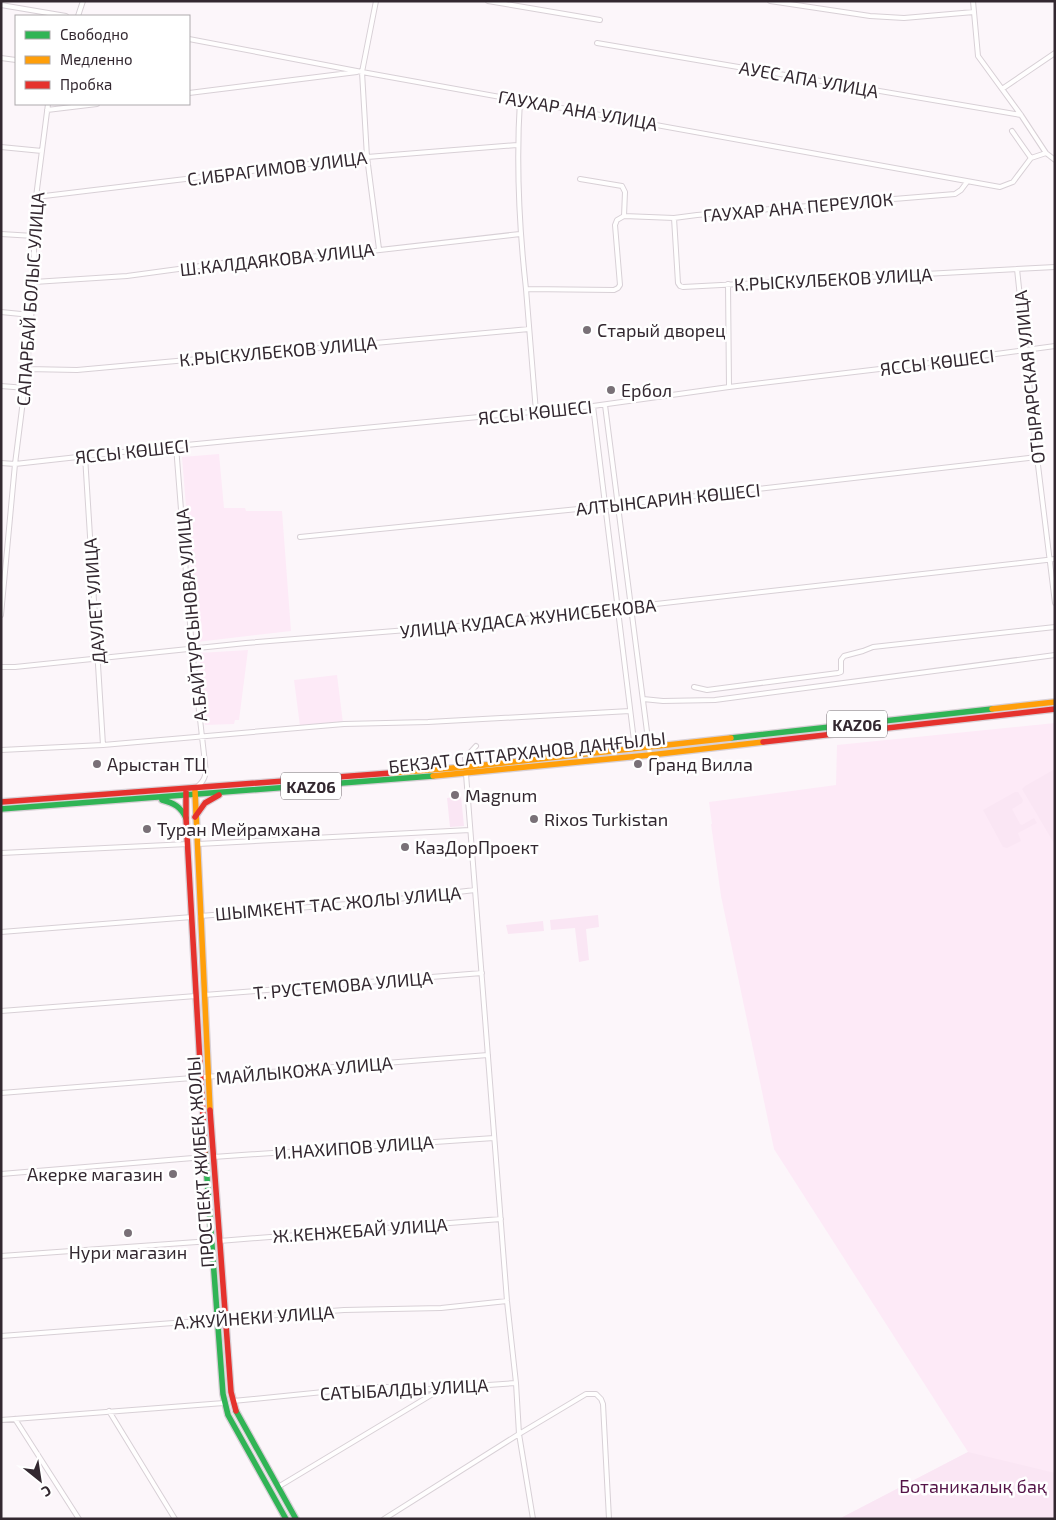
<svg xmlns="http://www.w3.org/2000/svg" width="1056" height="1520" font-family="'Exo 2',sans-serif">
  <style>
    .built { fill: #fdeaf7 }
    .green { fill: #fae6f4 }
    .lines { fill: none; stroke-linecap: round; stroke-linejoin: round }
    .street-casing { stroke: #d8d0d6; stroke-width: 6 }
    .fast-casing { stroke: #d8d0d6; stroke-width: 8 }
    .slow-casing { stroke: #d8d0d6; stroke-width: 8 }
    .jam-casing { stroke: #d8d0d6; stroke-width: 8 }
    .street { stroke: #fffefe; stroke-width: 4 }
    .fast { stroke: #30b455; stroke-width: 5.5 }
    .slow { stroke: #ff9f0a; stroke-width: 5.5 }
    .jam { stroke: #e5322d; stroke-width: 5.5 }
    .poi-dot { fill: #797077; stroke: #fff; stroke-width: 2 }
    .labels { text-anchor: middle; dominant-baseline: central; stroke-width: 5; stroke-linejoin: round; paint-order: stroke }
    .shield { fill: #fff; stroke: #70686e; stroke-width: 1 }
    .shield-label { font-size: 16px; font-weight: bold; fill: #332830 }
    .street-label { font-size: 18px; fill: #332830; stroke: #fff }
    .poi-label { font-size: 18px; fill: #332830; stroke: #fff; text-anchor: start }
    .park-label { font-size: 18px; fill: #561549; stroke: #fff }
  </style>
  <rect width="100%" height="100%" fill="#fcf6fa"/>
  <!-- built -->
  <path class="built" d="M219,454L224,508H245L246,511H282L291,631L197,642L182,457Z
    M248,650L239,720H235L234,724L205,725L199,653Z
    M337,675L343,723L300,726L294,680Z
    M1055,723V1519H839L968,1452L774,1149L721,896L711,824H712L709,802L836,785L837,745Z"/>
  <!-- green -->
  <path class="green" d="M1055,769V845L1022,789L1025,786Z
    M1015,792H1018L1023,800L1022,803L1012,809L1020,824L1022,825L1034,818L1037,823L1018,833L1021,841L1007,848L1003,847L983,810Z
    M461,796L464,826L450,827L447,798Z
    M598,915L599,927L586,929L589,960L579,962L575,928L551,930L550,920Z
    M543,921L544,931L508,934L506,925Z
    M968,1452L1055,1473V1519H839Z"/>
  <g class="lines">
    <defs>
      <path id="street" d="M376,1L362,72L367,157L379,249
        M488,1L600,20
        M770,1L870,16L904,18L974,12
        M973,1L978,56L1021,115L1046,153L1055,160
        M1,5L66,16
        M78,16L83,1
        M189,39L362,72L1000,187L1013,182L1031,158L1046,153
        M597,43L1021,115
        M1,58L16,60
        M1002,89L1055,53
        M189,93L357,72
        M520,100C516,163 519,226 526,289
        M47,110L97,104
        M1012,131L1031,158
        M1,147L42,151
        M580,179L622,186L625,192L624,216L674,218L697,215L955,194L961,190L967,182
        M36,197L367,157L517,145
        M674,218L678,283L680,286L683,287L1055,267
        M1,234L34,236
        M1017,269L1037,457L1055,603
        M34,282L127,276L230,262L336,255L520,234
        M728,284L729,387
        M1,312L31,315
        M27,369L77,370L529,329
        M1,386L26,388
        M605,405L650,755
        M593,406L635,749
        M536,412L526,289L614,290L618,288L620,285L615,225L617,220L624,216
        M176,446L192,649L205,763C206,774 206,779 198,786
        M85,456L103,745
        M1,463L15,464L176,446L593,406L729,387L930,363L1055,346
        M300,537L618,505L1037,457
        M1,615L15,464L27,369L34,282V236L36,197L48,104
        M1,667H15L246,643L470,625L1055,559
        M694,687L707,690L838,673L841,672V660L844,656L863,651L873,647L1055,627
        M643,699L663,701L715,700L1055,655
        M1,750L103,745L344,724L428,722L630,711
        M466,767L465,758L476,746
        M466,774L507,1301L516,1383L519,1434L586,1394H596L601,1399L603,1404L609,1519
        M198,844L470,830
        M1,853L188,844
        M200,916L372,902L475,890
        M1,932L192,917
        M204,995L482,973
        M1,1011L196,996
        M1,1093L488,1055
        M213,1157L494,1138
        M1,1174L205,1157
        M219,1241L501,1219
        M1,1256L211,1241
        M1,1336L344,1310L441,1308L507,1301
        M233,1401L373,1387H403L416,1390L516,1383
        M109,1411L175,1519
        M15,1419L79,1519
        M1,1420L224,1403
        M278,1487L441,1389
        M384,1519L519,1434L533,1519"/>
      <path id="fast" d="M731,738L992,709
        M162,800C174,803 181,807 186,818
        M1,809L433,776
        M205,1151L223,1394L228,1415L286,1519
        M236,1411L296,1519"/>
      <path id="slow" d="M992,709L1055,702
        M391,773L466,767L731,738
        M433,776L650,755L763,742
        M195,791L210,1110"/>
      <path id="jam" d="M763,742L1055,709
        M186,792V818L205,1151
        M1,802L391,773
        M195,817L205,803L219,795
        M210,1110L231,1392L236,1411"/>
    </defs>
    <!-- street casing -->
    <use href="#street" class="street-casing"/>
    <!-- fast casing -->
    <use href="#fast" class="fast-casing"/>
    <!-- slow casing -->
    <use href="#slow" class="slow-casing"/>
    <!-- jam casing -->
    <use href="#jam" class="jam-casing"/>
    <!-- street -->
    <use href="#street" class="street"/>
    <!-- fast -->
    <use href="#fast" class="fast"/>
    <!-- slow -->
    <use href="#slow" class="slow"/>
    <!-- jam -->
    <use href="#jam" class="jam"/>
  </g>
  <!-- markers -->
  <g class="poi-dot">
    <circle cx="587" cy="330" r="5"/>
    <circle cx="611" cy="390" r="5"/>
    <circle cx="97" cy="764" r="5"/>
    <circle cx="638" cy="764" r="5"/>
    <circle cx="455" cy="795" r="5"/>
    <circle cx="534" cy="819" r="5"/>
    <circle cx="147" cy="829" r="5"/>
    <circle cx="405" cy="847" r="5"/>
    <circle cx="173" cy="1174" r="5"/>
    <circle cx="128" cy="1233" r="5"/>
  </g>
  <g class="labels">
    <!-- shield labels -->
    <g class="shield">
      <rect x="827" y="710.5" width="60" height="27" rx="4"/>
      <rect x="281" y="772.5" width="60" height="27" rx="4"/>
    </g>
    <g class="shield-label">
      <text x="857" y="724">KАZ06</text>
      <text x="311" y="786">KАZ06</text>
    </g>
    <!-- street labels -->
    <g class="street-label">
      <text transform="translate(809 79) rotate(10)">АУЕС АПА УЛИЦА</text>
      <text transform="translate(578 110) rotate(10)">ГАУХАР АНА УЛИЦА</text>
      <text transform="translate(277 168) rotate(-7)">С.ИБРАГИМОВ УЛИЦА</text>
      <text transform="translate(798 207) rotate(-5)">ГАУХАР АНА ПЕРЕУЛОК</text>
      <text transform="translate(277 259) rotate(-6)">Ш.КАЛДАЯКОВА УЛИЦА</text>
      <text transform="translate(833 279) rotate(-3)">К.РЫСКУЛБЕКОВ УЛИЦА</text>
      <text transform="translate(30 299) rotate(-86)">САПАРБАЙ БОЛЫС УЛИЦА</text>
      <text transform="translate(278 351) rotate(-5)">К.РЫСКУЛБЕКОВ УЛИЦА</text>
      <text transform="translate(937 362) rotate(-7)">ЯССЫ КӨШЕСІ</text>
      <text transform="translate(1029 377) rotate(-96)">ОТЫРАРСКАЯ УЛИЦА</text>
      <text transform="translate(535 412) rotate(-6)">ЯССЫ КӨШЕСІ</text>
      <text transform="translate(132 451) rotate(-6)">ЯССЫ КӨШЕСІ</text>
      <text transform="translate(668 499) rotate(-6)">АЛТЫНСАРИН КӨШЕСІ</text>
      <text transform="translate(94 601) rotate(-94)">ДАУЛЕТ УЛИЦА</text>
      <text transform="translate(191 615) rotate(-95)">А.БАЙТУРСЫНОВА УЛИЦА</text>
      <text transform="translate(528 618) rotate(-6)">УЛИЦА КУДАСА ЖУНИСБЕКОВА</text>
      <text transform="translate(527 752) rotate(-6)">БЕКЗАТ САТТАРХАНОВ ДАҢҒЫЛЫ</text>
      <text transform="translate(338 903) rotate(-5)">ШЫМКЕНТ ТАС ЖОЛЫ УЛИЦА</text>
      <text transform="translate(343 985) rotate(-5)">Т. РУСТЕМОВА УЛИЦА</text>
      <text transform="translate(304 1070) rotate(-5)">МАЙЛЫКОЖА УЛИЦА</text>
      <text transform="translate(354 1147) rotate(-4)">И.НАХИПОВ УЛИЦА</text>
      <text transform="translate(200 1162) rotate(-94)">ПРОСПЕКТ ЖИБЕК ЖОЛЫ</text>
      <text transform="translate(360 1230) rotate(-4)">Ж.КЕНЖЕБАЙ УЛИЦА</text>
      <text transform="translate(254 1317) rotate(-4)">А.ЖУЙНЕКИ УЛИЦА</text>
      <text transform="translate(404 1389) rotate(-3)">САТЫБАЛДЫ УЛИЦА</text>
    </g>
    <!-- poi labels -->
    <g class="poi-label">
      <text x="597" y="330">Старый дворец</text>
      <text x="621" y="390">Ербол</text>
      <text x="107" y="764">Арыстан ТЦ</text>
      <text x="648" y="764">Гранд Вилла</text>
      <text x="465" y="795">Magnum</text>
      <text x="544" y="819">Rixos Turkistan</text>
      <text x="157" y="829">Туран Мейрамхана</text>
      <text x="415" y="847">КазДорПроект</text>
      <text x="163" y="1174" text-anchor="end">Акерке магазин</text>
      <text x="128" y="1252" text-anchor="middle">Нури магазин</text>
    </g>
    <!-- park labels -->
    <g class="park-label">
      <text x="973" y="1486">Ботаникалық бақ</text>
    </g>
  </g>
  <!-- border -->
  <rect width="1056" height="1520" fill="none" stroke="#332830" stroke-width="5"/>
  <!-- legend -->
  <rect x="15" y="15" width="175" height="90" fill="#ffffff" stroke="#ada9ac"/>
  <rect x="25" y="31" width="25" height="8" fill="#30b455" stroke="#ada9ac"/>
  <text x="60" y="40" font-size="15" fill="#332830">Свободно</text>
  <rect x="25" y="56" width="25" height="8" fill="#ff9f0a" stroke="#ada9ac"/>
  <text x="60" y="65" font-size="15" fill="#332830">Медленно</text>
  <rect x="25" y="81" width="25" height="8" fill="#e5322d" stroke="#ada9ac"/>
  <text x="60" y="90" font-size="15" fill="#332830">Пробка</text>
  <!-- north arrow -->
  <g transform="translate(40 1480) rotate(150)" stroke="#ffffff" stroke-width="4" paint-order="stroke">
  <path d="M0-4L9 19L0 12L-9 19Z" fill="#332830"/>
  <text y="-8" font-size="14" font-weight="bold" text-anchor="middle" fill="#332830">С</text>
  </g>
</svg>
